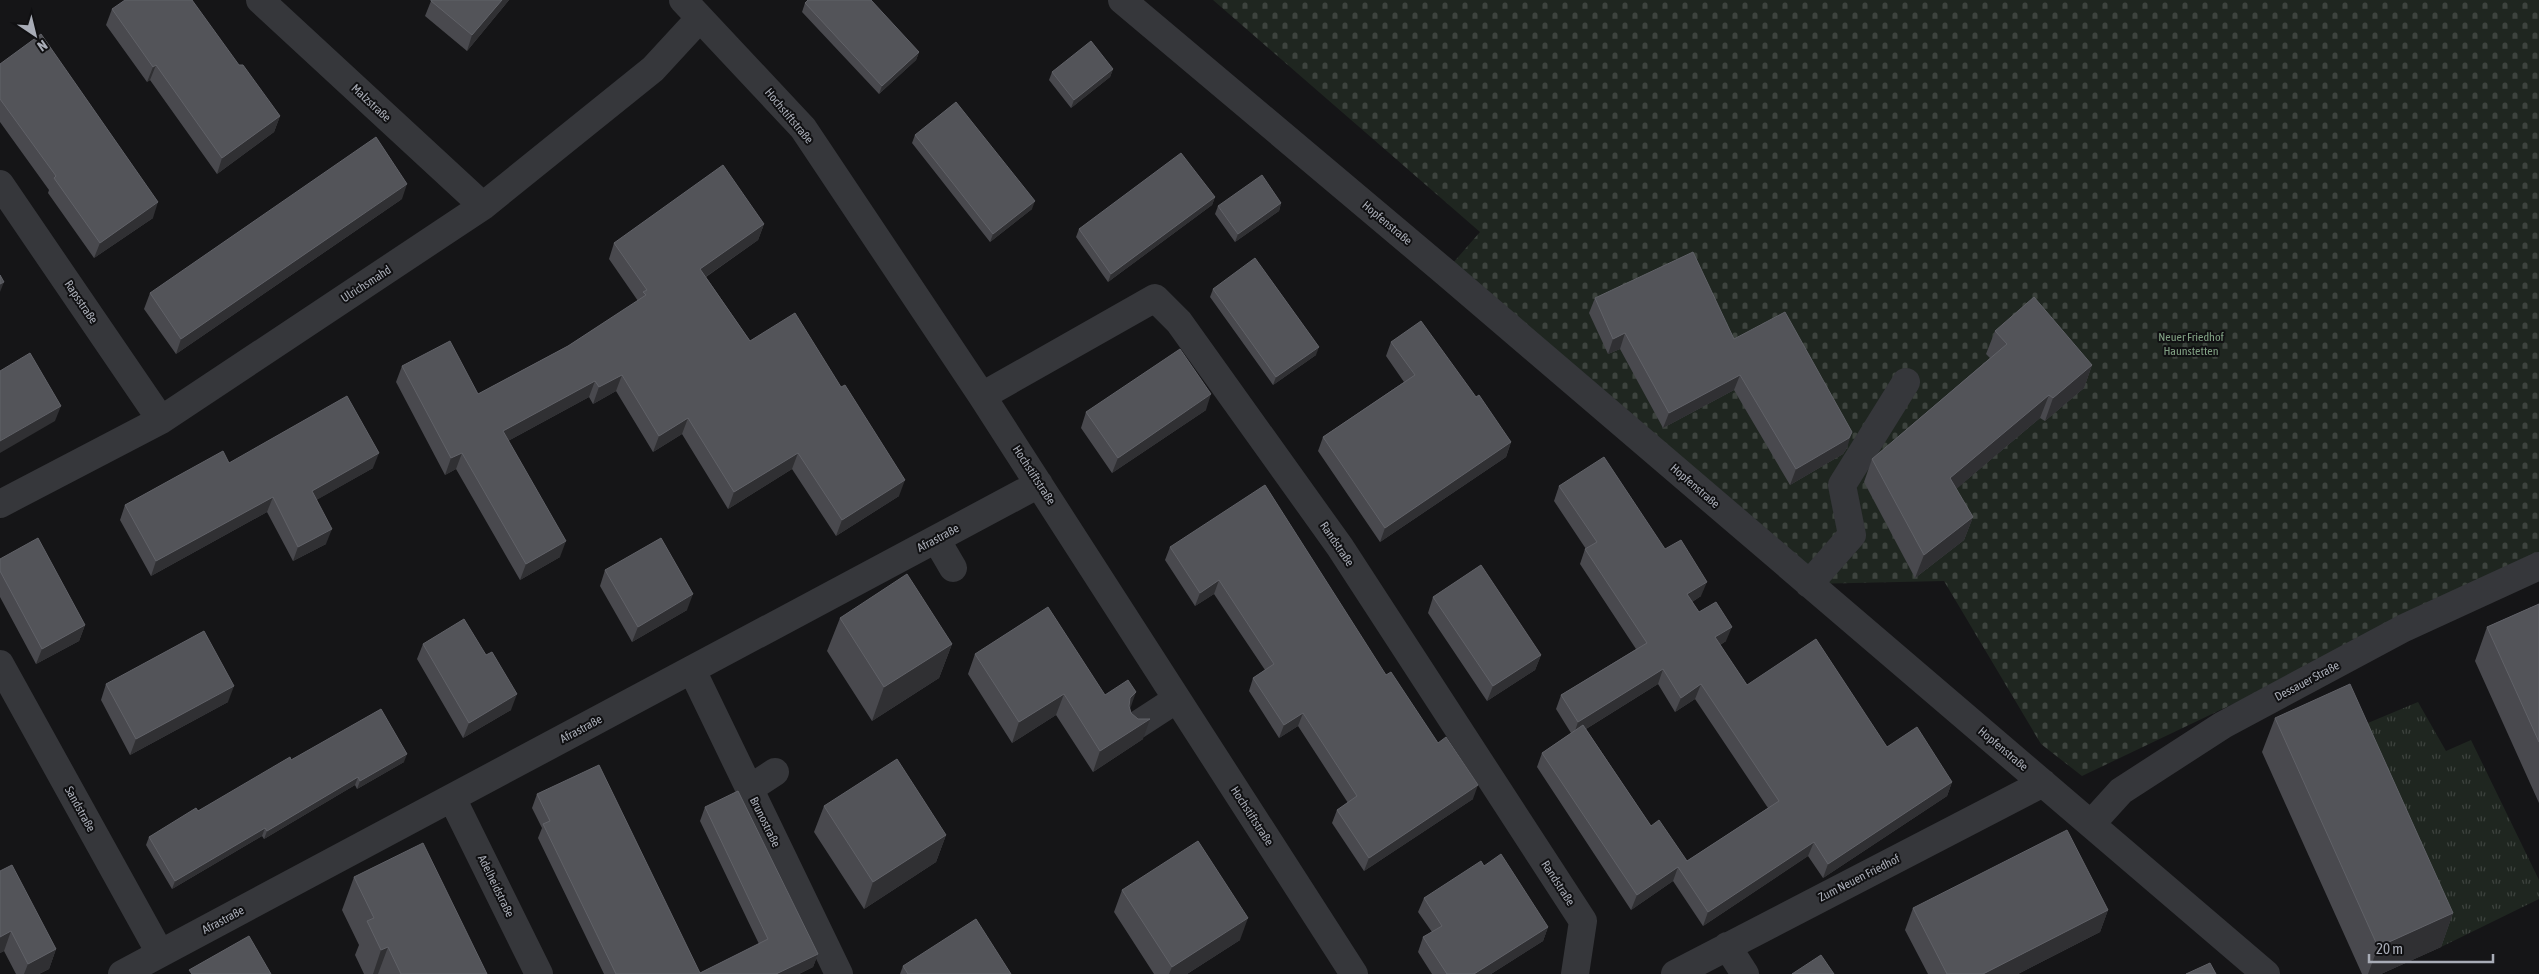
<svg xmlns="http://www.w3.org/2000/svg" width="2539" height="974" font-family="'Asap Condensed',sans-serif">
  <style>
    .grass { fill: url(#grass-tufts) }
    .cemetery { fill: url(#cemetery-stones) }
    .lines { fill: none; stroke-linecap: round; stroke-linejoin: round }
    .minor { stroke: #36373b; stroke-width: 28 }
    .wall { fill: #49494e; fill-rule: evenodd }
    .shaded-wall { fill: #303033 }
    .building { fill: #535459; stroke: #616268 }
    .labels { text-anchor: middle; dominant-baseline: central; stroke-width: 4; stroke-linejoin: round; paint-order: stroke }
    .street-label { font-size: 12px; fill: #a8acb6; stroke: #101012 }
    .park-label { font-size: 12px; fill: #80a083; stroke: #101012 }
  </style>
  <defs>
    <pattern id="grass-tufts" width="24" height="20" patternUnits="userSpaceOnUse" patternTransform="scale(1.25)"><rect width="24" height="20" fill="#1f2620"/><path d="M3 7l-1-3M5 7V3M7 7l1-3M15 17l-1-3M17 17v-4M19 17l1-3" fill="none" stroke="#3d433e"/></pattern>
    <pattern id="cemetery-stones" width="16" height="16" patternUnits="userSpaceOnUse" patternTransform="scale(1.25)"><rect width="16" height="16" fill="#1f2620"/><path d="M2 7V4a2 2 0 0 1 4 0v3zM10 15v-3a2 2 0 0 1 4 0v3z" fill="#3d433e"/></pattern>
  </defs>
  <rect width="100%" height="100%" fill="#151517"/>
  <!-- grass -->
  <path class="grass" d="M2418,702L2446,751L2471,740L2539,880V899L2441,947L2344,733Z"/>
  <!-- cemetery -->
  <path class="cemetery" d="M1213,0H2539V558L2082,776L2041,744L1944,581L1809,584L1445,272L1480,232Z"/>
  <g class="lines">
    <!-- minor -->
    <path class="minor" d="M260,0L483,206
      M683,0L803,128L982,396L1354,974
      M1122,0L1445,272L2266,974
      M0,184L161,420
      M982,396L1155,298L1179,322L1340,547L1583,921L1575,974
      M0,504L161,420L483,206L653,69L700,18
      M936,539L953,568
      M1809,584L1852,535L1842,485L1906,382
      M0,664L160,953
      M692,670L839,974
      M1137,725L1177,699
      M749,789L775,772
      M452,798L539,974
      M2092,823L2121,791L2223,725L2404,628L2539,566
      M1727,946L1745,974
      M122,974L1039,484
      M1675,974L2043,783"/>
  </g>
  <!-- wall -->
  <path class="wall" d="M509,0L467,51L425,16L431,1Z
    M805,3L919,52L916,60L879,94L802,12Z
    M112,9L239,65L280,116L274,132L217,174L150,80L147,82L106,25Z
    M0,64L153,218L94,258L48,193L49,190L0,122Z
    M1113,69L1110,77L1071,108L1049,80L1052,72Z
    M915,135L1032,209L990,242L912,143Z
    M1215,197L1212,205L1108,282L1076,237L1079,229Z
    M402,199L176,354L144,309L150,293Z
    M1281,203L1279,211L1235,242L1215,214L1218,206Z
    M764,224L758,240L706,277L750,341L899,496L836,536L792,469L728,509L682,434L653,452L616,391L593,404L589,397L508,441L560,557L520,580L456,469L445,475L396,382L402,366L478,394L568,346L638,301L609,259L614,243Z
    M1213,289L1316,355L1273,385L1210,297Z
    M1595,298L1734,339L1847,448L1843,454L1790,485L1734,390L1663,428L1620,349L1608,354L1589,313Z
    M1995,331L2092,365L2084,388L2045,421L2040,418L1956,489L1973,517L1964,540L1915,578L1864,482L1872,459L1990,358L1986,354Z
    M1391,342L1476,397L1511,442L1506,457L1380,542L1318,451L1323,437L1404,382L1386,356Z
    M1206,410L1112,473L1081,428L1086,412Z
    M229,463L373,468L316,500L326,544L293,561L267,512L151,576L120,520L125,505Z
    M1559,486L1665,549L1701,596L1692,602L1699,612L1726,641L1720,645L1747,685L1887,747L1952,782L1947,796L1823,878L1808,856L1703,926L1673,881L1631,910L1537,767L1542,753L1571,733L1556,709L1561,695L1636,649L1580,564L1585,549H1586L1554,501ZM1658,684L1675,712L1695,699L1768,808L1687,861L1651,826L1586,729Z
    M1170,547L1386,675L1473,799L1364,871L1332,823L1337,810L1348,803L1298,726L1279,738L1249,691L1253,678L1265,670L1214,594L1195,606L1165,560Z
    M0,559L85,625L79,641L36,664L0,597Z
    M605,570L687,610L632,642L600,586Z
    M1433,597L1541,655L1535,670L1487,701L1428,613Z
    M2539,604V803L2475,661L2487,627Z
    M840,618L952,644L939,678L872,721L827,651Z
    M423,644L511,710L463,738L417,659Z
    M975,654L1105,695L1130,709L1143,739L1093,772L1056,715L1012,743L968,674Z
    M106,684L228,702L130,755L101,700Z
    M2275,718L2453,913L2441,947L2381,974H2362L2262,752Z
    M291,760L404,762L357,789L355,785L264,839L262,836L172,889L146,845L149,837L198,811Z
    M537,794L700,973L759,944L700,821L705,807L818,954L813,967L799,974H604L538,838L542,828L532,808Z
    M824,806L946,835L936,862L864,909L814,832Z
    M1484,866L1548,927L1543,941L1491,974H1432L1418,952L1423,937L1432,932L1418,912L1424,898Z
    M0,871L56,949L49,969L39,974H16L4,951L0,953Z
    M354,877L487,974H364L355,955L359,945L342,910Z
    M1122,890L1240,940L1187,974H1154L1114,912Z
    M1913,908L2108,910L2100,932L2018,974H1928L1905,930Z
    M903,966L1011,974H900Z"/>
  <!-- shaded-wall -->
  <path class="shaded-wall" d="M502,0H509L467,51L472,35Z
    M919,52L916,60L879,94L882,86Z
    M156,65L150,80L147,82L153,67Z
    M1113,69L1110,77L1071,108L1074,100Z
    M280,116L274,132L217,174L222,158Z
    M407,184L402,199L176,354L181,339Z
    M1215,197L1212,205L1108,282L1111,274Z
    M1035,201L1032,209L990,242L993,234Z
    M158,202L153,218L94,258L100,243Z
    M1281,203L1279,211L1235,242L1238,234Z
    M764,224L758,240L694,285L700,269Z
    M4,282L0,292V284Z
    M1625,333L1620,349L1608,354L1613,339Z
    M1319,347L1316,355L1273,385L1276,377Z
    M2092,365L2084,388L2045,421L2053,398Z
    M622,375L616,391L593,404L599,387Z
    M1740,375L1734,390L1663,428L1669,413Z
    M595,381L589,397L497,447L503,431Z
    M1211,394L1206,410L1112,473L1118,458Z
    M2049,395L2040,418L1942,501L1950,478Z
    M61,406L55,421L0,453V441Z
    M688,418L682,434L653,452L659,436Z
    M1852,432L1847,448L1843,454L1790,485L1796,469Z
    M1511,442L1506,457L1380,542L1385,528Z
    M379,453L373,468L306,506L312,491Z
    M462,453L456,469L445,475L451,458Z
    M798,453L792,469L728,509L734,492Z
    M905,480L899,496L836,536L842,520Z
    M273,497L267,512L151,576L156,561Z
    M1973,517L1964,540L1915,578L1924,555Z
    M332,529L326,544L293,561L298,547Z
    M566,541L560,557L520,580L526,564Z
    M1219,580L1214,594L1195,606L1200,593Z
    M1707,582L1701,596L1682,608L1687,594Z
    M693,594L687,610L632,642L638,627Z
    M85,625L79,641L36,664L42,649Z
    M1732,627L1726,641L1710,651L1715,637Z
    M952,644L939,678L872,721L884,687Z
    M1541,655L1535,670L1487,701L1493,686Z
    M1663,669L1658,684L1573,737L1578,722Z
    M1701,684L1695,699L1675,712L1681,698Z
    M234,686L228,702L130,755L136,739Z
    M1136,692L1129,712L1123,718L1130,698Z
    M517,694L511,710L463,738L469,723Z
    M1064,694L1056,715L1012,743L1019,722Z
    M1303,713L1298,726L1279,738L1284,725Z
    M1150,719L1143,739L1093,772L1100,751Z
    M407,754L404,762L357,789L360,781Z
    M358,777L355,785L264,839L267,831Z
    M1952,782L1947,796L1823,878L1828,864Z
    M1478,785L1473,799L1364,871L1369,858Z
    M265,828L262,836L172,889L175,881Z
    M946,835L936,862L864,909L873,882Z
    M1814,842L1808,856L1703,926L1708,912Z
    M1678,867L1673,881L1631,910L1637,895Z
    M2108,910L2100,932L2018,974H1983Z
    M2453,913L2441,947L2381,974H2368L2378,947Z
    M1248,918L1240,940L1187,974H1169L1172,967Z
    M1548,927L1543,941L1491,974H1474Z
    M11,931L4,951L0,953V937Z
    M388,947L378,974H373L381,950Z
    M56,949L49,969L39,974H24L28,964Z
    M818,954L813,967L799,974H776Z"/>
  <!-- building -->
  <path class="building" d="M125,0H192L239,65H243L280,116L222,158L156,65L153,67L112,9Z
    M431,0H502L472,35L431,1Z
    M808,0H871L919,52L882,86L805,3Z
    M41,34L158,202L100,243L54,178L56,176L0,99V64Z
    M1091,41L1113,69L1074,100L1052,72Z
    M956,102L1035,201L993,234L915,135Z
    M376,137L407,184L181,339L150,293Z
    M1181,153L1215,197L1111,274L1079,229Z
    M723,165L764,224L700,269L750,341L795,313L841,387L845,385L905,480L842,520L798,453L734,492L688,418L659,436L622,375L599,387L595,381L503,431L566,541L526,564L462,453L451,458L402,366L450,341L478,394L568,346L646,295L643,292L647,290L614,243Z
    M1262,175L1281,203L1238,234L1218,206Z
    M1693,252L1734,339L1785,312L1852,432L1849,438L1796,469L1740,375L1669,413L1625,333L1613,339L1595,298Z
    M1255,258L1319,347L1276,377L1213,289Z
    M0,275L4,282L0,284Z
    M2034,297L2092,365L2053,398L2049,395L1950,478L1973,517L1924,555L1872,459L2007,344L1995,331Z
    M1421,321L1476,397L1479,395L1511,442L1385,528L1323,437L1415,375L1391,342Z
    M1180,349L1211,394L1118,458L1086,412Z
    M30,353L61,406L0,441V371Z
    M347,396L379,453L312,491L332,529L298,547L273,497L156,561L125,505L223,451L229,463Z
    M1604,457L1665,549L1681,540L1707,582L1687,594L1699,612L1716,602L1732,627L1715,637L1747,685L1816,639L1887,747L1917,727L1952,782L1828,864L1814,842L1708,912L1678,867L1637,895L1542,753L1583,725L1651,826L1659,820L1687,861L1779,801L1701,684L1681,698L1663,669L1578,722L1561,695L1647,643L1585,549L1597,542L1559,486Z
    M1265,485L1386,675L1391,672L1438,743L1446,737L1478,785L1369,858L1337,810L1357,796L1303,713L1284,725L1253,678L1274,664L1219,580L1200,593L1170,547Z
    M38,538L85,625L42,649L0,571V559Z
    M661,538L693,594L638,627L605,570Z
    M1481,565L1541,655L1493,686L1433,597Z
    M907,574L952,644L884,687L840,618Z
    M2539,604V742L2487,627Z
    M1048,607L1105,695L1128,680L1136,692L1130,698L1129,706L1131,713L1138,719H1150L1100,751L1064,694L1019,722L975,654Z
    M464,619L486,655L492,652L517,694L469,723L423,644Z
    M204,631L234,686L136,739L106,684Z
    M2350,684L2453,913L2378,947L2275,718Z
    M381,709L407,754L360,781L358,777L267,831L265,828L175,881L149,837L196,808L198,811L290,757L291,760Z
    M897,759L946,835L873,882L824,806Z
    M599,765L700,973L768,939L705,807L738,791L818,954L776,974H616L543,824L550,821L537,794Z
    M2067,830L2108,910L1983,974H1947L1913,908Z
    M1198,841L1248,918L1172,967L1122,890Z
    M423,843L487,974H401L388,947L381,950L367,921L374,918L354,877Z
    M1501,854L1548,927L1474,974H1447L1423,937L1442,926L1424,898L1481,861L1484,866Z
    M12,865L56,949L28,964L11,931L0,937V871Z
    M976,919L1011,974H908L903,966Z
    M249,936L271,974H192L189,970Z
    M1821,955L1834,974H1792Z
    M2210,963L2216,974H2186Z"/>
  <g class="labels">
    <!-- street labels -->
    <g class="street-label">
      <text transform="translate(371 103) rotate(43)">Malzstraße</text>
      <text transform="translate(789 116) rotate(50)">Hochstiftstraße</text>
      <text transform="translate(1387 223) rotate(40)">Hopfenstraße</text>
      <text transform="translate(366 284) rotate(-33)">Ulrichsmahd</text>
      <text transform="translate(81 302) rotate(56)">Rapsstraße</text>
      <text transform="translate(1034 475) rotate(57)">Hochstiftstraße</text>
      <text transform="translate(1695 486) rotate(41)">Hopfenstraße</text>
      <text transform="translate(938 538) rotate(-28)">Afrastraße</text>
      <text transform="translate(1337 544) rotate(56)">Randstraße</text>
      <text transform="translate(2307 681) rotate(-28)">Dessauer Straße</text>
      <text transform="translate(581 729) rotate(-28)">Afrastraße</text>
      <text transform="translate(2003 749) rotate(40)">Hopfenstraße</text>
      <text transform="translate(80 809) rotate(61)">Sandstraße</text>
      <text transform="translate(1252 816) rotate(57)">Hochstiftstraße</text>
      <text transform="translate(765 822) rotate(64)">Brunostraße</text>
      <text transform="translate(1859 878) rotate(-27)">Zum Neuen Friedhof</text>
      <text transform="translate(1558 883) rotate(57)">Randstraße</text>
      <text transform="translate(496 886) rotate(64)">Adelheidstraße</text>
      <text transform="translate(223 920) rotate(-28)">Afrastraße</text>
    </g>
    <!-- park labels -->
    <g class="park-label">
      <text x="2191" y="337">Neuer Friedhof<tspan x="2191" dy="14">Haunstetten</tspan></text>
    </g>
  </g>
  <!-- north arrow -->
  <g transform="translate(35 35) rotate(145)" stroke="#101012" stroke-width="4" paint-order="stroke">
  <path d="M0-4L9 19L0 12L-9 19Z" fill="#a8acb6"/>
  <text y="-8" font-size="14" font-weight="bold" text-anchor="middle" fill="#a8acb6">N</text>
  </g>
  <!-- scale -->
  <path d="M2369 954v8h124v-8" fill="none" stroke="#a8acb6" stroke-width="2.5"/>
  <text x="2376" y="954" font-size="15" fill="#a8acb6" stroke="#101012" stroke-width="4" paint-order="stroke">20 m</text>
</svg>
